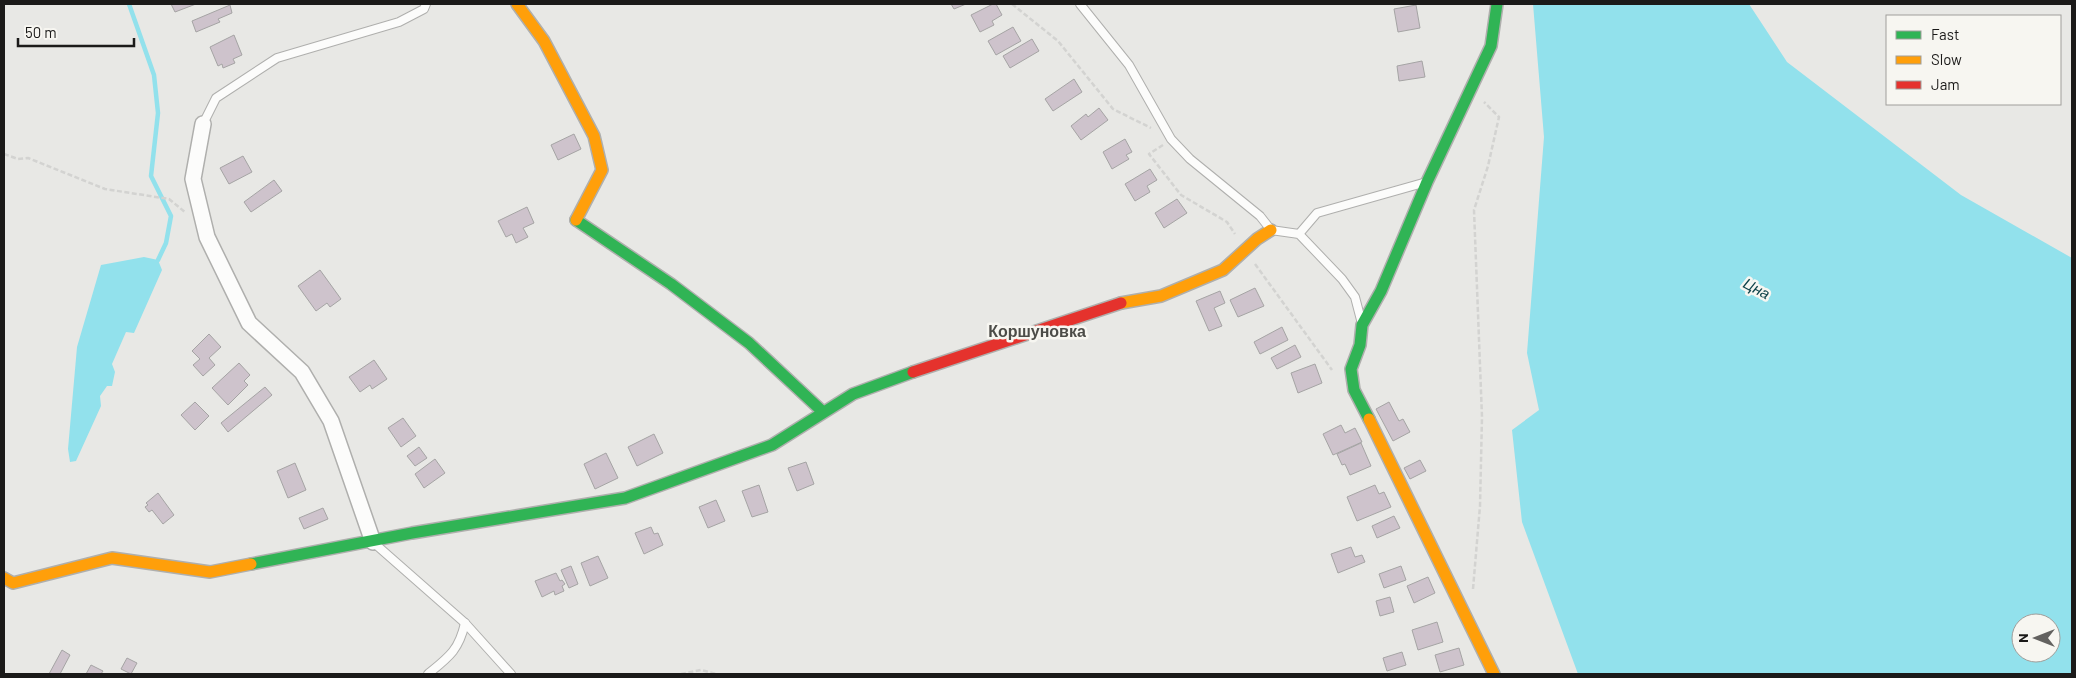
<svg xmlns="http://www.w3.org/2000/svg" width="2076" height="678" viewBox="0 0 2076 678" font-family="Barlow,sans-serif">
<rect width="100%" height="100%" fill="#e8e8e5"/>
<g fill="#92e1ec" fill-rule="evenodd">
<path d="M 1533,4 L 1749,4 L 1787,62 L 1961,195 L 2072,258 L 2072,674 L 1578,674 L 1522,522 L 1512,430 L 1539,410 L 1527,353 L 1544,137 ZM 2021,623 L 2051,623 L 2051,653 L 2021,653 Z"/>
<polygon points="144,257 158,260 162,270 134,333 126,332 112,364 115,372 112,386 107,386 100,396 101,406 76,461 70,462 68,449 77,347 101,265"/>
</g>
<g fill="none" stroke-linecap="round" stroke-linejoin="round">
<polyline stroke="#92e1ec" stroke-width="4.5" points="129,4 154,75 158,113 151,176 171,216 166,243 158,260"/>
</g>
<g fill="#cec3cc" stroke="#a5a4a4">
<polygon points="171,4 196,4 175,12"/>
<polygon points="951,4 966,4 954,9"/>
<polygon points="993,4 996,4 1002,15 992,21 994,25 980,32 971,15"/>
<polygon points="230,5 232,13 218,19 220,22 196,32 192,21"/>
<polygon points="1416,5 1420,28 1398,32 1394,9"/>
<polygon points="1013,27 1021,41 996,55 988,41"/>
<polygon points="234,35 242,55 233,59 235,63 223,68 222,64 218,66 210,47"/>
<polygon points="1032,39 1039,51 1010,68 1003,56"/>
<polygon points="1422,61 1425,77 1399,81 1397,66"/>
<polygon points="1074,79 1082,92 1053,111 1045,99"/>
<polygon points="1099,108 1108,120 1081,140 1071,126 1086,114 1088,117"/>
<polygon points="574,134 581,149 558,160 551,145"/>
<polygon points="1125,139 1132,152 1126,155 1129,159 1112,169 1103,152"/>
<polygon points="243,156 252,172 229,184 220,168"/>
<polygon points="1150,169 1157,180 1147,186 1150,192 1135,201 1125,184"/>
<polygon points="274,180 282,191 251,212 244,202"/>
<polygon points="1177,199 1187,213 1164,228 1155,213"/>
<polygon points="527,207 534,223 523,228 528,237 516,243 512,234 506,237 498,221"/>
<polygon points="320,270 341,299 330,307 327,303 316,311 298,286"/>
<polygon points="1255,288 1264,306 1238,317 1230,300"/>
<polygon points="1220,291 1225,303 1214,308 1222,326 1209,331 1196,301"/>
<polygon points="1282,327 1288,340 1260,354 1254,342"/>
<polygon points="209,334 221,347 209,358 215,365 203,376 193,365 200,359 192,351"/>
<polygon points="1295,345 1301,357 1277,369 1271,358"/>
<polygon points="374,360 387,379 372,389 370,385 360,392 349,377"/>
<polygon points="239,363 250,375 244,381 248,385 228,405 212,388"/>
<polygon points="1315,364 1322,383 1298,393 1291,373"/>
<polygon points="265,387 272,395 228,432 221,423"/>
<polygon points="195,402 209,416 195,430 181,415"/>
<polygon points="1389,402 1399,421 1403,419 1410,432 1393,441 1376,409"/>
<polygon points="403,418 416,436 401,447 388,428"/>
<polygon points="1341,425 1345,433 1355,428 1362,442 1333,455 1323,434"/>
<polygon points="654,434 663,453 637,466 628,447"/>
<polygon points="1361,443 1371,466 1350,475 1345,464 1342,465 1337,454"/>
<polygon points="419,447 427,458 415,466 407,456"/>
<polygon points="606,453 618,478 595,489 584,464"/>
<polygon points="435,459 445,473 424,488 415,474"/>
<polygon points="1420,460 1426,471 1410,479 1404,468"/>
<polygon points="806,462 814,484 797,491 788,468"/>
<polygon points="295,463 306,490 288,498 277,471"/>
<polygon points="759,485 768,512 752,517 742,491"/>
<polygon points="1375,485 1379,494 1384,492 1391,507 1357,521 1347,497"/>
<polygon points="158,493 174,515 163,524 152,510 149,512 145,507 148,505 146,503"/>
<polygon points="716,500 725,521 708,528 699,507"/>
<polygon points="323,508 328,519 304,529 299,518"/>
<polygon points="1394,516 1400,528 1377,538 1372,526"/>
<polygon points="651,527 654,534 658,533 663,545 644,554 635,533"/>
<polygon points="1351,547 1355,557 1362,555 1365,562 1338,573 1331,554"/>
<polygon points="598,556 608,578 590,586 581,563"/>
<polygon points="571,566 578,584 569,588 561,570"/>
<polygon points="1401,566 1406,580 1384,588 1379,574"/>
<polygon points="556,573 560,581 562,580 565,584 562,586 564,591 555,595 554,591 542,597 535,581"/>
<polygon points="1428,577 1435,593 1414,603 1407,586"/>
<polygon points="1390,597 1394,612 1380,616 1376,601"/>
<polygon points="1437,622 1443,642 1418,650 1412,630"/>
<polygon points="1459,648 1464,665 1440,672 1435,655"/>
<polygon points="62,650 70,655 60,674 49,674"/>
<polygon points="1402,652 1406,665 1387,671 1383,658"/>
<polygon points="127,658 137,663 131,674 121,669"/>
<polygon points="91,665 103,671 101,674 86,674"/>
</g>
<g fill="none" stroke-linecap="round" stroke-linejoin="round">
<defs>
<g id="lane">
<polyline points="1080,4 1129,65 1171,139 1190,159 1260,216 1271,230 1299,234 1342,279 1355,297 1361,320"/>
<polyline points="203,124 216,98 277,58 399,22 424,9 426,4"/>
<polyline points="1299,234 1317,213 1423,183"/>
<polyline points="374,543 465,623 511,674"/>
<path d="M 428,674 C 449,657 459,650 465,623"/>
</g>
<polyline id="street" points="203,124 193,179 207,237 249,323 302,372 331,421 373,542"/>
<g id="fast">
<polyline points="576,220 671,284 749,343 823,412"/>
<polyline points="1369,419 1354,390 1351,369 1360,345 1362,325 1381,291 1427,182 1491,46 1497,4"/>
<polyline points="251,564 412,533 625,498 772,445 853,394 913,372"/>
</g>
<g id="slow">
<polyline points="517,4 544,41 594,136 602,170 576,220"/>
<polyline points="1121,303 1161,296 1223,270 1257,239 1271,230"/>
<polyline points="1369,419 1494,674"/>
<polyline points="4,578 13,583 112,558 210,572 251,564"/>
</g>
<polyline id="jam" points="913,372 1121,303"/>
</defs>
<use href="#lane" stroke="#afafad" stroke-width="10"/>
<use href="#street" stroke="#afafad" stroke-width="18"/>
<use href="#fast" stroke="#afafad" stroke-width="14"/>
<use href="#slow" stroke="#afafad" stroke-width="14"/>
<use href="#jam" stroke="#afafad" stroke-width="14"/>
<g stroke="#d3d3d1" stroke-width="2.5" stroke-dasharray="5 2.5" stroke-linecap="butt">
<polyline points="1012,4 1058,41 1113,109 1151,128"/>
<polyline points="1163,145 1149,154 1181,195 1227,222 1235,234"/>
<polyline points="4,154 18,159 28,158 105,189 169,199 186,213"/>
<polyline points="1255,264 1332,370"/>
<polyline points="1473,589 1480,506 1482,417 1474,210 1488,166 1499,117 1484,102"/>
<polyline points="681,674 701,670 716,674"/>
</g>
<use href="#lane" stroke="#fcfcfb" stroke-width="8"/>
<use href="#street" stroke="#fcfcfb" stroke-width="15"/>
<use href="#fast" stroke="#30b455" stroke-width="11"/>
<use href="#slow" stroke="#ff9f0a" stroke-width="11"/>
<use href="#jam" stroke="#e5322d" stroke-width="11"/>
</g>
<g text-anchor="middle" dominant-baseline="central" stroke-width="5" stroke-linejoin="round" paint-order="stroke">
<g font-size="15" font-style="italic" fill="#10444b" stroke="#f7f6f1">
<text transform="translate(1757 288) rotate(28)">Цна</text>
</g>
<g font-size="16" font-weight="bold" fill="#4c4c48" stroke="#f7f6f1">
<text x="1037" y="330">Коршуновка</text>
</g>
</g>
<rect width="2076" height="678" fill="none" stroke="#1b1a19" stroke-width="10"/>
<rect x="1886" y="15" width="175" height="90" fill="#f7f6f1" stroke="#9f9e9b"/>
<rect x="1896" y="31" width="25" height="8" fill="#30b455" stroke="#9f9e9b"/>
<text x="1931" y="40" font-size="15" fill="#1b1a19">Fast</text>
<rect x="1896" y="56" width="25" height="8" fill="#ff9f0a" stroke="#9f9e9b"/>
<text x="1931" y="65" font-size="15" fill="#1b1a19">Slow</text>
<rect x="1896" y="81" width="25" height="8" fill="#e5322d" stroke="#9f9e9b"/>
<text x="1931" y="90" font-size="15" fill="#1b1a19">Jam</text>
<g transform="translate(2036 638) rotate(270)"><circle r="24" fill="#f7f6f1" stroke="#9f9e9b"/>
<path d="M0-4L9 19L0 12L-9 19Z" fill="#636260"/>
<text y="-8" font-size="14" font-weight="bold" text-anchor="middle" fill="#1b1a19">N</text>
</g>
<path d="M18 38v8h116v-8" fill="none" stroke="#1b1a19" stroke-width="2.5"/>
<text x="25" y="38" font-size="15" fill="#1b1a19" stroke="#f7f6f1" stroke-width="4" paint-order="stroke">50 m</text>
</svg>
